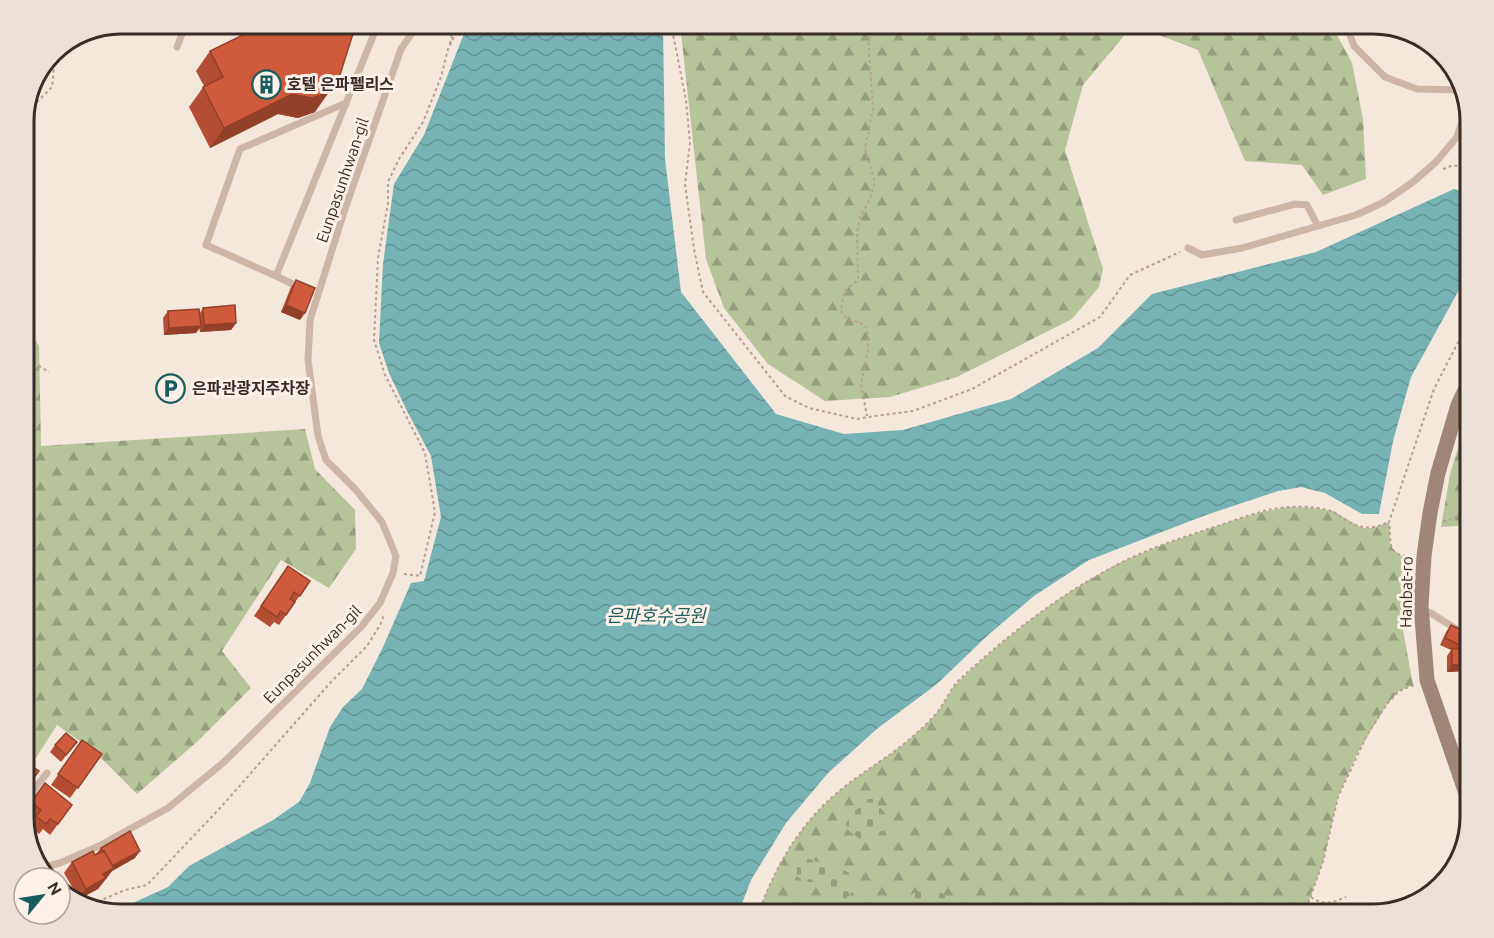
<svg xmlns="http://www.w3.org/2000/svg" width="1494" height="938" viewBox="0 0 1494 938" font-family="Ubuntu,'Noto Sans KR',sans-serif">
<defs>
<pattern id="forest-firs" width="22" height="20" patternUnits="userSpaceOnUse" patternTransform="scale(1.5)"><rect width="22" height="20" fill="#b7c499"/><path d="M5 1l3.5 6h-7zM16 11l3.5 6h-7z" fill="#969f7d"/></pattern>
<pattern id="cemetery-stones" width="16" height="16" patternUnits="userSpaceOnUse" patternTransform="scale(1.5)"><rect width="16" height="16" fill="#b7c499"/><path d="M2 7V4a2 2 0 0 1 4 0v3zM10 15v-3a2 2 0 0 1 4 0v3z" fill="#969f7d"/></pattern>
<pattern id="water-waves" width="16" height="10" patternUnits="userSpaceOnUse" patternTransform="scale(1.5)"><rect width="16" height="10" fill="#77b3b4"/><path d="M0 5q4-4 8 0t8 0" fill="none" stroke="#639292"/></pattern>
</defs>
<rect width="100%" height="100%" fill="#f4e7db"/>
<g fill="url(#forest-firs)">
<polygon points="680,24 1331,24 1352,63 1363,119 1366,179 1323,195 1302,165 1245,161 1198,50 1133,25 1083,85 1065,150 1103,269 1099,287 1072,319 957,377 890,397 825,401 768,364 724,308 706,259"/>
<polygon points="84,39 80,45 43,73 53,52"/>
<polygon points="24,322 39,346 41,446 305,429 315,469 355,510 356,549 329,588 281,560 222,651 251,688 198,741 137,794 95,752 57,725 36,758 24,750"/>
<polygon points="1470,408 1470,525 1441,527 1450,474"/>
<path d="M 1290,507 L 1313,508 L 1333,511 L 1362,528 L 1373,528 L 1389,522 C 1392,540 1384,545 1402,556 L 1401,619 L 1413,685 L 1399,691 L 1387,704 L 1357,754 L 1338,797 L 1323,862 L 1304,914 L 758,914 C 776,865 801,821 843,788 C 865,770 891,756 912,737 C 920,730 928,723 935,715 C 944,705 949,691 958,682 C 1004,638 1055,598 1110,568 C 1140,552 1172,541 1203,531 C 1232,521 1260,511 1290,507 Z"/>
</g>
<g fill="url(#cemetery-stones)">
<path d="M 868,799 L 873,799 L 891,820 C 886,833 874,838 861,840 L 848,830 L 846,824 L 850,816 Z"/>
<path d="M 809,859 L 848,872 C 859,879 856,890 847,897 L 849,910 L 845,914 L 811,914 C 823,905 837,902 829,884 L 823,882 L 804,882 L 797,876 L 797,866 L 801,861 Z"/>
<path d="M 918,891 L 932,895 L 942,893 C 949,899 953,905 950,914 L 894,914 L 897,902 Z"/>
</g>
<polygon fill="url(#water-waves)" points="512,24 663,24 665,159 681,292 776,414 844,434 903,430 1011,399 1098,348 1152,294 1316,252 1454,189 1470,195 1470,270 1411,377 1393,441 1379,514 1362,514 1325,493 1301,487 1278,491 1206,515 1089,560 1034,596 987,636 937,684 878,728 828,773 786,823 751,880 738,914 121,914 113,912 168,887 189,866 273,820 299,802 310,783 330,727 343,707 362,689 383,647 411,583 424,581 441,517 431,456 407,411 389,373 379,343 383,264 394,184 424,135 467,26"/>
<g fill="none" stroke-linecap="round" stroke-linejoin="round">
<g stroke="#b9a08f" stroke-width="2" stroke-dasharray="3 3" stroke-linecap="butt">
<polyline points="671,24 686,100 690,143 685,184 694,249 703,292 785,396 809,408 857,419 868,417 913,411 972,389 1100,317 1130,275 1180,252"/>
<polyline points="867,24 873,108 865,149 875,182 870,199 860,217 857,232 858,280 844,291 841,311 848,320 859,322 867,328 868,350 861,385 867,416"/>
<polyline points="869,39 886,24"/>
<polyline points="450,44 454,24"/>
<polyline points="27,109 34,105 52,87 56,51"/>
<polyline points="1443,169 1451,166 1470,165"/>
<path d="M 24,353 L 33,358 L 30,359 C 31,361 47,371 49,372"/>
<path d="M 1443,521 C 1458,520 1460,511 1470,503"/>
<path d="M 1412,556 C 1385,557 1392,541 1389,522 L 1434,389 L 1470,319"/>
<polyline points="404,574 420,576 435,512 425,453 385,375 374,340 378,258 388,203 388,182 399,159 423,122 441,77 448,49 460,24"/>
<path d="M 1311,897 C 1323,906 1333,903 1346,897"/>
<polyline points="93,905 106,898 125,890 147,885 221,807 331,682 367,646 380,625 384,615"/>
<path d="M 758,914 C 776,865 801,821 843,788 C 865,770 891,756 912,737 C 920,730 928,723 935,715 C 944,705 949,691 958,681 C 1004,638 1055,598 1111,568 C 1141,551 1175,540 1208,529 C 1227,523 1248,515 1268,510 C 1287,506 1312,505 1331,511 C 1337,513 1342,518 1347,521 C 1363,530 1372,529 1389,522"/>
<polyline points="1304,914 1323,862 1338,797 1367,735 1387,704 1399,691 1414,685"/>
<polyline points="1319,914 1325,903"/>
</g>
<g stroke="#cdb6a5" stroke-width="7">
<polyline points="1346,24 1354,46 1385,77 1417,89 1462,90"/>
<polyline points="177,47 186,24"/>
<polyline points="1236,220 1295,204 1307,205 1318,226"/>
<polyline points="1188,248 1202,255 1242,248 1356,215 1384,202 1413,182 1436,162 1457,137 1467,106"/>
<polyline points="276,276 206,245 240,149 346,103"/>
<polyline points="301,288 276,276 378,24"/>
<polyline points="1422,613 1429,612 1458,630"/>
<polyline points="24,802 47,773"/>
<polyline points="40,868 60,863 99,846 168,808 224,762 361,627 380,603 393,573 396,556 382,522 356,490 326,460 318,436 308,360 310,320 345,209 401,49 418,24"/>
</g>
<polyline stroke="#a18576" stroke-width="15" points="1470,380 1458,405 1438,473 1430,513 1424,556 1421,606 1427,680 1470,805"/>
</g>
<g fill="#b34e34">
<polygon points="253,24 356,24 315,112 298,118 278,114 210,148 189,107 204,86 196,71 210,51 251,31"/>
<polygon points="1419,38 1426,40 1432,46"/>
<polygon points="296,280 300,320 281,312 291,287"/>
<polygon points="203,308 236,323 231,330 200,332 199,328 196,333 164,335 163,318 168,311 200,313"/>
<polygon points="288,566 310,581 279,625 274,622 270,627 254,616"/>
<polygon points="1451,625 1470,634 1470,666 1466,671 1447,672 1447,656 1451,650 1440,645 1446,632"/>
<polygon points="82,740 102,754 70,798 51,785"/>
<polygon points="77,742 61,762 50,752 55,745"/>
<polygon points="24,761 39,771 24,791"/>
<polygon points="45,783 72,805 50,835 43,829 39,834 29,826 33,820 27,816 32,820 26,829 24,823 24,812"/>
<polygon points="101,848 135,858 112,871 98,889 79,899 64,873 72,862 95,855"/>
</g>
<g fill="#92402a">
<polygon points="339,78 315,112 298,118 278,114 210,148 224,128 292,94"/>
<polygon points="286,305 305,313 300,320 281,312"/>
<polygon points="236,323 231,330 200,332 204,325"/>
<polygon points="201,326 196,333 164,335 169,328"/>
<polygon points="1470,664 1470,666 1466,671 1447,672 1452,665"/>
<polygon points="140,851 135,858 112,871 98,889 79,899 86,889 111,867"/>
</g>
<g fill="#d05b3c" stroke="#92402a" stroke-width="1.5">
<polygon points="260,24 356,24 339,78 329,92 312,98 292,94 224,128 203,87 223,77 210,51 259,27"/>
<polygon points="296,280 315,288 305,313 286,305"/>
<polygon points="235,305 236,323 204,325 203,308"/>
<polygon points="199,309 201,326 169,328 168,311"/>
<polygon points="288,566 310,581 300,596 294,592 290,599 295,602 286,615 281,611 277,617 261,606"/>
<polygon points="1451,625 1470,634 1470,650 1445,638"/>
<polygon points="1464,648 1470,651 1470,664 1452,665 1452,649"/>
<polygon points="66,733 77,742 66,755 55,745"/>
<polygon points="82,740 102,754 78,788 58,774"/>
<polygon points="24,761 39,771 28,785 24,782"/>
<polygon points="45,783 72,805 58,824 50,819 46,824 36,816 41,810 31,802"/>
<polygon points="25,814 32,820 26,828 24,823"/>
<polygon points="130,831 140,851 112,866 104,851 103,852 101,848"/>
<polygon points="93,851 95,855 104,851 114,868 103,874 106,878 86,889 72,862"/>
</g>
<defs>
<symbol id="building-ring" viewBox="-11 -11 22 22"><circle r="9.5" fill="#fbf1e8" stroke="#195c5e" stroke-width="1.5"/><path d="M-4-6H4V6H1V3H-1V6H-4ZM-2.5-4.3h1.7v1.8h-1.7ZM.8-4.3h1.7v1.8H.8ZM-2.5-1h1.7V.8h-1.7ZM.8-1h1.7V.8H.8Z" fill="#195c5e"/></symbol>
<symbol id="parking-ring" viewBox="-11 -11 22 22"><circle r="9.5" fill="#fbf1e8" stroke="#195c5e" stroke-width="1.5"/><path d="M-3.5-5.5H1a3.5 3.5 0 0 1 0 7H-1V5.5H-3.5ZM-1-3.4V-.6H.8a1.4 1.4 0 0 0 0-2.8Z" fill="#195c5e"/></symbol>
</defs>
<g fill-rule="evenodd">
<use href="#building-ring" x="250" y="68" width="33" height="33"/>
<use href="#parking-ring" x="154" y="372" width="33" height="33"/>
</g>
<g text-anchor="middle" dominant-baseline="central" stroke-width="6" stroke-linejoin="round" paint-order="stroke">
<g font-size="16" font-weight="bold" fill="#382c27" stroke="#fbf1e8" text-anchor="start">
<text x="287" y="84">호텔 은파펠리스</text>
<text x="192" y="388">은파관광지주차장</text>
</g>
<g font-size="16" fill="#382c27" stroke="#fbf1e8">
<text transform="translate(342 180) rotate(-71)">Eunpasunhwan-gil</text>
<text transform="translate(1406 592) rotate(-89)">Hanbat-ro</text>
<text transform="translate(312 654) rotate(-45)">Eunpasunhwan-gil</text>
</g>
<g font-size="18" font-style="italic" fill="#195c5e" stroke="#fbf1e8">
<text x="656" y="615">은파호수공원</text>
</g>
</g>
<path d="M0 0H1494V938H0ZM121 34H1373A87 87 0 0 1 1460 121V817A87 87 0 0 1 1373 904H121A87 87 0 0 1 34 817V121A87 87 0 0 1 121 34Z" fill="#ebe1d9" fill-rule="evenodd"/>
<path fill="none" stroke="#382c27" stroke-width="3" d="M121 34H1373A87 87 0 0 1 1460 121V817A87 87 0 0 1 1373 904H121A87 87 0 0 1 34 817V121A87 87 0 0 1 121 34Z"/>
<g transform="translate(42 896) rotate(60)"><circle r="28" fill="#fbf1e8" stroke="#ada29b" stroke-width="1.5"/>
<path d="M0-4.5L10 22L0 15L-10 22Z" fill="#195c5e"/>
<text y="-9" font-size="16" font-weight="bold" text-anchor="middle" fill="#382c27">N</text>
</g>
</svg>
